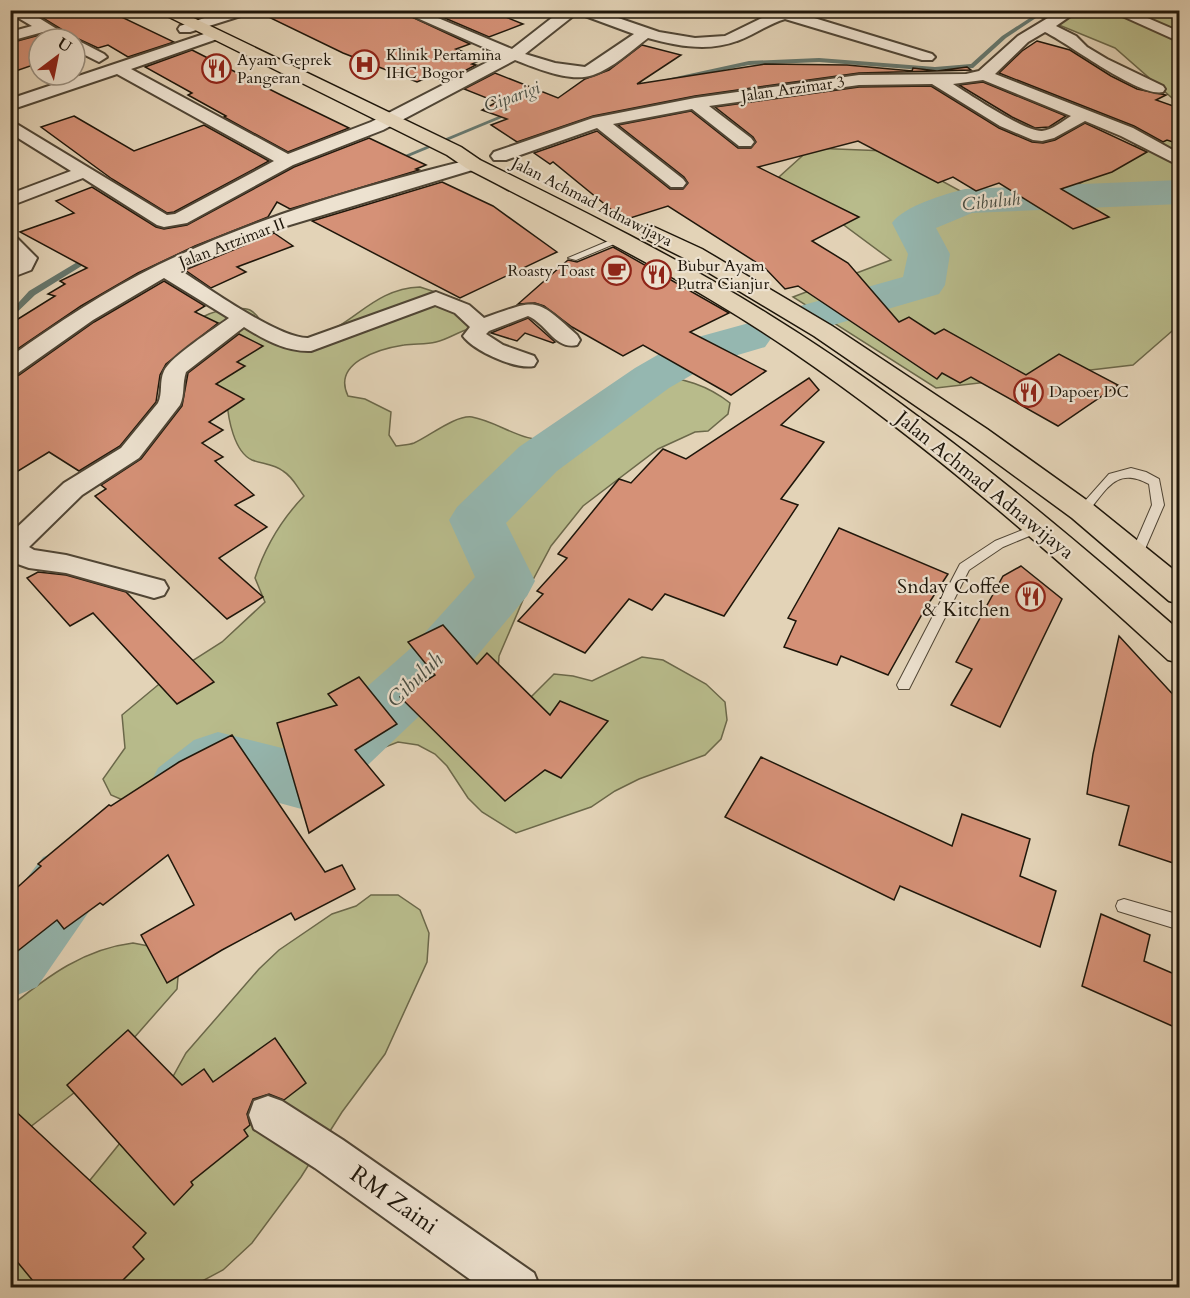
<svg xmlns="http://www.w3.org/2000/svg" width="1190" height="1298" viewBox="0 0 1190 1298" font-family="Cardo,serif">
<rect width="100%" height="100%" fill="#e3d3b7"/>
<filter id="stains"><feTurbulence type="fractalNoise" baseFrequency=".00333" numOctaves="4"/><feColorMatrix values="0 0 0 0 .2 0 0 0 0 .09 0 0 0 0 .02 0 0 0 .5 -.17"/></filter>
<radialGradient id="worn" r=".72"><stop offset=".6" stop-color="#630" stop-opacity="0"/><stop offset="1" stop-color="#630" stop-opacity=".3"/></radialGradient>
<g fill="#b8bb8b" stroke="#6b684a" stroke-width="1.5">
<polygon points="1035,11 1179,11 1179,104 1115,48 1037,16"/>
<polygon points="1179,116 1179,325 1133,365 936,388 793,297 891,260 779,177 811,148 887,151 962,192 1072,189"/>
<path d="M 420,287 L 459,300 L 470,308 L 472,328 C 459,331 449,339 436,342 C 425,345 415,343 404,345 C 378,349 332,363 348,396 L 365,399 L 391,412 L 389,435 L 396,446 C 402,445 409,445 414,443 C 430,436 455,415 472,417 C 500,422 524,445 555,439 C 572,436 575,419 585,408 C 623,366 687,369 730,403 L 728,414 L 708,431 L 695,432 L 658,449 L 583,506 L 551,546 L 526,593 L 499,656 L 498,673 L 528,700 L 554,674 L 573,676 L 592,681 L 642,657 L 663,660 L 706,684 L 725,702 L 727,720 L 721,739 L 705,755 L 639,779 L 615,791 L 591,807 L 516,833 L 482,812 L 468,798 L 447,766 L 435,754 L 418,745 L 398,742 L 375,751 L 361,748 L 294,758 L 269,765 L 248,775 L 132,804 L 111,795 L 103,779 L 125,748 L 122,715 L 170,675 L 222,642 L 265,602 L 255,578 C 265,547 281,520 304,496 C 297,487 293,477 283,471 C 274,464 262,464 252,460 C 234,452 228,418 227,401 C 203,389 179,381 173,352 C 191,326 194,315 227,309 C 235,308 243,307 250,310 C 257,313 260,322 266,326 C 279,336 297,341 313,337 C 354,327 371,289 420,287 Z"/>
<polygon points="371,895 398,895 420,910 429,933 427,962 385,1054 342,1112 301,1177 252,1243 223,1270 191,1287 11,1287 10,1214 82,1190 171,1080 186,1053 259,969 279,950 332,914 356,906"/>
<path d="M 133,943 L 159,948 L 179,965 L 177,989 L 111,1064 L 29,1128 L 11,1149 L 11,1006 C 48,976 84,949 133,943 Z"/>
</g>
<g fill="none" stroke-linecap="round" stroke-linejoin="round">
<g fill="#65776e" fill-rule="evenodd">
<polygon points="1042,10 1048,10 1006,38 973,68 935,71 819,62 749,65 665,82 662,80 749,61 819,58 935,67 971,64 1002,36"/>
<polygon points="511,111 516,112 396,162 391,161"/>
<polygon points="232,201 237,202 200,216 195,215"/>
<polygon points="89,255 96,257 35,295 10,319 10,312 29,291"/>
</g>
<g fill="#95b7b0" fill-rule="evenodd">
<path d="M 1180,180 L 1180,204 L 972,213 L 936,228 L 950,254 L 945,285 L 939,294 L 816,330 L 800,326 L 793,316 L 800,306 L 903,277 L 908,254 L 892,223 C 904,206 945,194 965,189 Z"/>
<polygon points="749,323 765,327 772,337 765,347 714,362 669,388 557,471 506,523 535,581 527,596 455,682 329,802 305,810 229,789 206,808 182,817 158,808 148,788 158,768 194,740 218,732 294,751 411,648 475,577 449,520 457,507 519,447 635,368 680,342"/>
<polygon points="69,848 95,857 105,880 95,903 37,987 10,998 10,900 43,857"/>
</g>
</g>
<g fill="#d59177" stroke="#1e160a" stroke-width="1.5">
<polygon points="37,10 107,10 174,42 128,57 108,45 98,48 74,37 33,12"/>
<polygon points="254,10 397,10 470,44 456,49 483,59 472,64 476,65 445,81 431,76 417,82 343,53"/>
<polygon points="426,10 488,10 523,24 489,37"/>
<polygon points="43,34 51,39 39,39 39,63 10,73 10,43"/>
<polygon points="1037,41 1070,50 1111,76 1137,89 1166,95 1156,100 1179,108 1179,144 1167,140 1163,142 1134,126 999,73 1022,51"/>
<polygon points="642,45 681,55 637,84 765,64 847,65 912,71 913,68 937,71 967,67 971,70 859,73 695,96 593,116 517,142 491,125 507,119 482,110 497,102 464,89 495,73 558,98 585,79 609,70"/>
<polygon points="192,50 281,95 349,128 288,152 224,117 226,116 188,95 192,93 145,67"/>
<polygon points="983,82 1066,116 1049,127 1035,128 1012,117 959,85"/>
<polygon points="931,86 999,128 1032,142 1043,143 1055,140 1085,123 1147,152 1112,172 1061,189 1109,217 1073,229 999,183 976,191 953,177 938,183 858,141 758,167 859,217 812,241 848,263 899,322 909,317 935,334 944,329 1026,375 1059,354 1118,385 1058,426 971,377 960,383 942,373 937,379 798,286 785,289 765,268 668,206 624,220 553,162 550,164 534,153 597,131 670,189 683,189 688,183 684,177 618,125 691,111 738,148 751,148 756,142 753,137 715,107 859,87"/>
<polygon points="74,116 134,151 204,125 269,161 174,212 167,213 112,179 41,127"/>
<polygon points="369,138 426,165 416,169 419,170 290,209 277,202 268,217 195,246 138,273 81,306 10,354 10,324 55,296 48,294 65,284 60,281 87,268 20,232 74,213 56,201 92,187 156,227 164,229 187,225 294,167"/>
<polygon points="442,182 493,206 557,252 460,298 312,221"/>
<polygon points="274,233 293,246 237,267 246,272 211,288 185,270"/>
<polygon points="613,247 729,313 690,332 766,371 731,395 643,345 623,356 572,327 544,306 535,303 518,304 568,260 577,262"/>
<polygon points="164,281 205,306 195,312 218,323 166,364 160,375 156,402 120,446 79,471 49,452 10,476 10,377 19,375 94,322"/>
<polygon points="528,318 555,342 553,343 525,333 517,341 491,333"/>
<polygon points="239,334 263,346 237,362 245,366 216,384 244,399 209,422 223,430 202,443 223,457 215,461 254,495 235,505 267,527 219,558 263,597 227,619 95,496 106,489 101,485 141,459 182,406 188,373"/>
<polygon points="809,378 819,390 781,425 824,442 781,499 798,505 724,616 665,594 652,610 629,599 585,653 518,621 543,594 537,591 567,558 558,554 619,479 631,483 663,449 686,459"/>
<polygon points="839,528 948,574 925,609 888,675 841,656 837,665 784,647 796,621 788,618"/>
<polygon points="1021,566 1062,599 1000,727 951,705 972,669 956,662 1003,576"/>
<polygon points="38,572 66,575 126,592 214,682 177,704 93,613 70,626 27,578"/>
<polygon points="443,625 477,664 487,653 550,715 560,701 608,721 561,778 545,770 505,801 400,697 435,675 408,642"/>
<polygon points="1119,636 1179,701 1179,865 1119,845 1129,806 1087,794 1093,754"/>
<polygon points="359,677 397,724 355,750 384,785 309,833 277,723 337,705 328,694"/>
<polygon points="232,735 325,872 342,865 355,889 295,920 291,913 222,950 167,983 141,935 194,905 168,855 103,905 100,903 64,929 57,920 10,957 10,894 41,866 38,864 109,805 111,806 179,762"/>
<polygon points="761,757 952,846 962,814 1030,839 1020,876 1056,891 1040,947 900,886 894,900 725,817"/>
<polygon points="1101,914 1150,935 1144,961 1179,976 1179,1029 1082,986"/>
<polygon points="128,1030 182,1085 204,1069 213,1082 275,1038 306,1083 284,1100 269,1094 253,1099 247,1114 250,1125 244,1130 248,1136 191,1182 193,1185 174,1205 67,1085"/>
<polygon points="10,1106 146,1233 133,1247 144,1259 116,1287 38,1287 10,1253"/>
</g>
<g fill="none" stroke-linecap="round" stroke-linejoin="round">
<defs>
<g id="service">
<polygon points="618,237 626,239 576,260 568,258"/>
<path d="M 1131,468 L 1146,472 L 1159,479 L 1164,505 L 1142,556 L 1136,560 L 1130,556 L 1152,505 L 1149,484 C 1115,466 1107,490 1086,514 L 1078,514 L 1076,511 L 1109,474 Z"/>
<polygon points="1040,523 1044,524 1046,527 1044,530 1003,547 969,570 909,689 899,689 897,685 960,564 995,541"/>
<polygon points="1124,899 1180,915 1180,930 1118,911 1116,906 1118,901"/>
</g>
<g id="minor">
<polygon points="10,10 26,10 73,39 55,39 43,32 10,41 10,32 32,26 10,13"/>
<polygon points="229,10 252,10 250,13 190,32 180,32 178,29 180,26"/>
<path d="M 399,10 L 419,10 L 512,49 L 562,10 L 595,10 L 659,32 L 695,38 L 725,36 L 766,16 L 788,10 L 932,54 L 935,57 L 932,60 L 922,60 L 785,19 C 768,24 754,35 737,41 C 708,52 677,46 648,38 C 631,51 613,68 593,75 C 570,83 536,68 515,60 L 383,130 L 293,165 L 187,223 L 164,227 L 157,225 L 83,178 L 10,206 L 10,194 L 71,171 L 10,133 L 10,120 L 167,215 L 175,214 L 274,161 L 117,74 L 10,110 L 10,99 L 210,32 L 220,32 L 222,35 L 220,38 L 131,69 L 288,154 L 371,122 L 501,55 ZM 577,13 L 634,34 L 585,67 L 555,63 L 525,54 Z"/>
<path d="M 1061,10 L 1079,10 L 1056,26 L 1076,36 L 1087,47 L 1107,59 L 1163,86 L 1165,89 L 1163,92 C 1140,98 1068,43 1045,32 L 1028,42 L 995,74 L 1133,128 L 1180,154 L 1180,166 L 1121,136 L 1085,121 L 1054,138 L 1042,141 L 1033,140 L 1000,126 L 932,84 L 859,85 L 709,106 L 751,138 L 754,142 L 751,146 L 739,146 L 692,109 L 613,124 L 683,179 L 686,183 L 683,187 L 671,187 L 597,128 L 506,160 L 494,160 L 491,156 L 494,152 L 593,118 L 695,98 L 859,75 L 966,74 L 979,71 L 1018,36 ZM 983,80 L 1071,116 C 1063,121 1052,130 1042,131 C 1025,132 969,94 953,84 Z"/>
<polygon points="1109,10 1129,10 1180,32 1180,42"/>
<polygon points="75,39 104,54 107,57 99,62 75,50"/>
<path d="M 473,159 L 479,160 L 482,164 L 479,168 L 283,227 L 180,270 C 207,287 279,339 308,338 L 436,292 L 469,305 L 484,318 C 538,299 534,296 577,335 L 580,340 L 577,345 C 555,350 547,324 528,316 L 489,331 L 486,334 L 503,345 L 534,356 L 537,361 L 534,366 C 516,370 474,351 463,336 L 470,327 L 455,313 L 435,305 L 311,351 C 286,352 265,340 244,327 L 186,372 C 182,384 185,394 180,405 L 139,458 L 82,495 L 29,547 L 34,550 L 66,555 L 164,581 L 168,588 L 164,595 L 154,598 L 66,573 L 29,568 L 12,562 L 10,534 L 64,483 L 121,448 L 158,403 C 163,393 159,382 164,371 C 170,357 214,329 229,318 L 164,278 L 93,320 L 18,373 L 10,375 L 10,357 C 57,323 106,291 158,265 C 257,217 366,185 473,159 Z"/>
<polygon points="10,236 17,238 37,258 31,270 10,278 10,265 17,259 10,253"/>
<polygon points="268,1096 282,1101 343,1140 534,1273 540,1288 482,1288 315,1168 254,1129 249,1115 254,1101"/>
</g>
<g id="primary">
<path d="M 155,10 L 177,10 L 461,147 L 480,160 C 577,208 675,256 768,314 C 915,405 1049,517 1180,631 L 1180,663 L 1168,660 C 1048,550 925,442 790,350 C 687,280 576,225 466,168 L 447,155 Z"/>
<polygon points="652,226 702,249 832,326 987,429 1092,504 1180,575 1180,604 1169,601 1072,518 967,441 814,336 686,259 644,238 641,233 644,228"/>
</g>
</defs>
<use href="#service" stroke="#4f4535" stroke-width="2"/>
<use href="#minor" stroke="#4f4535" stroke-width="4"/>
<use href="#primary" stroke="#1e160a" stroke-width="3"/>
<use href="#service" fill="#ede2d0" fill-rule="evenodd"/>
<use href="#minor" fill="#ede2d0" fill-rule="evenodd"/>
<use href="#primary" fill="#e3d3b7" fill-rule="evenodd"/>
</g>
<defs>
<symbol id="hospital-ring" viewBox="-11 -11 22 22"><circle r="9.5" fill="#ede2d0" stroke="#8f2418" stroke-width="1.5"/><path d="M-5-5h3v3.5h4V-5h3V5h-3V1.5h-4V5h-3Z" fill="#8f2418"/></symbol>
<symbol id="restaurant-ring" viewBox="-11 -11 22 22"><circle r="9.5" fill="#ede2d0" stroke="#8f2418" stroke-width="1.5"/><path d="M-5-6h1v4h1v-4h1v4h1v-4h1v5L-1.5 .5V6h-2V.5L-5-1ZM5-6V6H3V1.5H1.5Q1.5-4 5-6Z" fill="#8f2418"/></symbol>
<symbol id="cafe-ring" viewBox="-11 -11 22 22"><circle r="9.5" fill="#ede2d0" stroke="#8f2418" stroke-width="1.5"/><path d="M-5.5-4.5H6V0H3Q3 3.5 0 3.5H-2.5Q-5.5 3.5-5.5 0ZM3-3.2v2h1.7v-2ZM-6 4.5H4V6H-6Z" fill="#8f2418"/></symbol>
</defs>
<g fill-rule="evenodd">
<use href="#hospital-ring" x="348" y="48" width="33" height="33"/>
<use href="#restaurant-ring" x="200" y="52" width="33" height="33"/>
<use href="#cafe-ring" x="600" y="254" width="33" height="33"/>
<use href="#restaurant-ring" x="640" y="258" width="33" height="33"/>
<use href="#restaurant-ring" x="1012" y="376" width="33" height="33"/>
<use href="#restaurant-ring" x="1014" y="580" width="33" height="33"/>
</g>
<g text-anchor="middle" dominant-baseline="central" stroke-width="4.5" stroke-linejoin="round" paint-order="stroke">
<g font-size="16" fill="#1e160a" stroke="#ede2d0" text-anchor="start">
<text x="386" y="55">Klinik Pertamina<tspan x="386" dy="18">IHC Bogor</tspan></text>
<text x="237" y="60">Ayam Geprek<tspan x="237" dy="18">Pangeran</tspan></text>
<text x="677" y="266">Bubur Ayam<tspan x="677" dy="18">Putra Cianjur</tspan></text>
<text x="595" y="271" text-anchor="end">Roasty Toast</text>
<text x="1049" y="392">Dapoer DC</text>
</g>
<g font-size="16" fill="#1e160a" stroke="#ede2d0">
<text transform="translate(793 89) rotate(-8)">Jalan Arzimar 3</text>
<text transform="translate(592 202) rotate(27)">Jalan Achmad Adnawijaya</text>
<text transform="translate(232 243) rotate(-21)">Jalan Artzimar II</text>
</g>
<g font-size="18" font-style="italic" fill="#484e44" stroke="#ede2d0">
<text transform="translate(512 97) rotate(-20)">Ciparigi</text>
<text transform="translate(991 202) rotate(-6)">Cibuluh</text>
</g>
<g font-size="20" fill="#1e160a" stroke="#ede2d0">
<text transform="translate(985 485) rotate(39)">Jalan Achmad Adnawijaya</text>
</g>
<g font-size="20" fill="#1e160a" stroke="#ede2d0" text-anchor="end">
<text x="1010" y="586">Snday Coffee<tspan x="1010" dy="23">&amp; Kitchen</tspan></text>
</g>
<g font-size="21" font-style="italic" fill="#484e44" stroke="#ede2d0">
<text transform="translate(415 680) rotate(-44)">Cibuluh</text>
</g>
<g font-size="24" fill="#1e160a" stroke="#ede2d0">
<text transform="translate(394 1200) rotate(35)">RM Zaini</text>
</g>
</g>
<rect width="1190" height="1298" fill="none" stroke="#e3d3b7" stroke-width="36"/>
<rect x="12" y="12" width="1166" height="1274" fill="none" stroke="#1e160a" stroke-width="3"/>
<rect x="18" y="18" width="1154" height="1262" fill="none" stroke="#1e160a" stroke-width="1.5"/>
<g transform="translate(57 57) rotate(32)"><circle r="28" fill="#ede2d0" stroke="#9a9081" stroke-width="1.5"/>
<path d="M0-4.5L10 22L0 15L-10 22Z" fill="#8f2418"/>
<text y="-9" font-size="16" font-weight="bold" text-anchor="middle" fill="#1e160a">U</text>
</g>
<rect width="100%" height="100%" filter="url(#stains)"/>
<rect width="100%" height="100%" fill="url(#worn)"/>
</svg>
